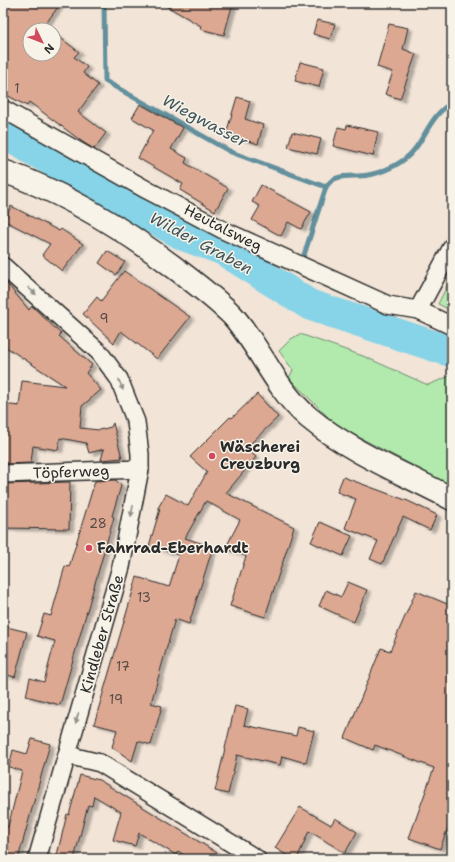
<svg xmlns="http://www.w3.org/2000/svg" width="455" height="862" viewBox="0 0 455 862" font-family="'Shantell Sans',sans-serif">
<defs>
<filter id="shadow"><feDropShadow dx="4.5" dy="2.5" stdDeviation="1" flood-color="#0004"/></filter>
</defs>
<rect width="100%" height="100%" fill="#f2e4d7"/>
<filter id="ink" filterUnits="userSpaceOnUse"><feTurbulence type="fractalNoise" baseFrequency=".025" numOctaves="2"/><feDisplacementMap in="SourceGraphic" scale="8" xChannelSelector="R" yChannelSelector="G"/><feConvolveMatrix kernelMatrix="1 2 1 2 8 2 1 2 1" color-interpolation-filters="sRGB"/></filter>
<g filter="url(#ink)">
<g fill="#b2eaad" stroke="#6e8a6c">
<polygon points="452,276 452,311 438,304"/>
<polygon points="300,334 363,356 428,385 452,375 452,486 353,434 331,420 289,378 293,370 279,351 291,339"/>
</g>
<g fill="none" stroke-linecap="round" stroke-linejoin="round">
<g stroke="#62909c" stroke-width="5">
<polyline points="104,3 105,81 231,152 326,187 304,255"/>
<path d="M 326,187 C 335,172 352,178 368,175 C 377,174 394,167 402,161 C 424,147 428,115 452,103"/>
</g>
<polyline stroke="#87d3e7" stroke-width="31" points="3,133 185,236 223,250 310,305 452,352"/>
</g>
<g fill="#dda892" stroke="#2b2b2b" filter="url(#shadow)">
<polygon points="8,3 61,3 44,26 50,30 30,30 30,54 54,54 54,33 79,52 74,57 87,67 83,73 98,85 78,112 106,133 94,149 84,143 29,102 27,106 3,93 3,10"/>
<polygon points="161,3 233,3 224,35 200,29 201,26"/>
<polygon points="317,20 335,24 330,39 313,34"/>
<polygon points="389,24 408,28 403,49 416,54 400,99 385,94 393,72 377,67"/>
<polygon points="300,62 324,68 319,87 295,81"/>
<polygon points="237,97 250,101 245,119 263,125 258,144 226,134"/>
<polygon points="140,104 183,128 171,149 187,158 185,163 228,188 215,211 180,190 183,184 138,158 153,130 132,118"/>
<polygon points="347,125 378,132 373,156 333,146 338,127 346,129"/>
<polygon points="292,132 321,139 317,154 288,147"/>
<polygon points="261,185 311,212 301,229 288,222 281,236 252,220 260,206 252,202"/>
<polygon points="11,206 59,231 61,229 83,244 62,271 42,255 50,244 5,221"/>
<polygon points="107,251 125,262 116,275 99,263"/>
<polygon points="124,271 190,317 157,359 121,331 114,343 83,314 97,297 101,301"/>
<polygon points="3,279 29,310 32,306 61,334 59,336 92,365 86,373 101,390 82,406 80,428 99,430 111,427 113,423 122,458 101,460 104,449 89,453 86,443 60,438 58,450 33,446 31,463 3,464 3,404 19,406 22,381 65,386 3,345"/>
<polygon points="257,394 278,417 246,448 256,457 226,493 294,527 265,617 230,606 246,556 225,549 240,520 206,501 185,538 213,547 189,624 175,619 151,703 162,706 151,745 138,741 132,761 112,747 117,730 94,724 137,577 169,587 179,555 149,546 160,509 158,508 166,494 188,506 207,472 190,457 230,417 232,418"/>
<polygon points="343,477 408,501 437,515 430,530 403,517 382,564 370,559 378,541 345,528 356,499 337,492"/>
<polygon points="116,480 121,486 112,516 114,517 60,705 26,696 30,678 44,682 55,641 37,636 44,614 51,616 65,566 69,567 95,481"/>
<polygon points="70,482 69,529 3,528 3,484"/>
<polygon points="320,522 352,536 343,556 311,542"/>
<polygon points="348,582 367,590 354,622 319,606 326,590 341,597"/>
<polygon points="416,591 452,606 452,816 440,849 409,838 434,768 375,745 373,750 345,738 381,648 390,651"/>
<polygon points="3,626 27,632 15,677 3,674"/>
<polygon points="235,706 248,709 244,725 296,736 298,727 314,731 306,763 282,756 280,765 237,755 228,794 215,791"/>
<polygon points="32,739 50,744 18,859 3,859 3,826 8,827 22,771 9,767 13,750 27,754"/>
<polygon points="80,775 99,780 227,859 190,859 178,851 176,855 139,833 135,846 113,840 121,812 94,796 92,806 88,805 74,859 56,859 67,814 69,815"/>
<polygon points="300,807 331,825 335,818 357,832 345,853 309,831 297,859 293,859 275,848"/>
</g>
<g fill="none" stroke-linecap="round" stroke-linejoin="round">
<defs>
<g id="street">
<polyline points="3,109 147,190 225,231 388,305 418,310 452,326"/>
<polyline points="3,266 99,352 119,379 136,422 140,454 140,469 121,567 37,859"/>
<polyline points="418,310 452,247"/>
<polyline points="3,474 140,469"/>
<polyline points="67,755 100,763 257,859"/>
</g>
<path id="secondary" d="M 3,171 C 66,193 130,233 183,274 C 200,287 217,300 232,315 C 260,346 275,389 308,417 C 351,453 403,473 452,499"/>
</defs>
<use href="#street" stroke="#2b2b2b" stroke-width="20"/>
<use href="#secondary" stroke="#2b2b2b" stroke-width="25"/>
<use href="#street" stroke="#f7f3e8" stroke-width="17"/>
<use href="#secondary" stroke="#f7f3e8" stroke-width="22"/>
</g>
<defs><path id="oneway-solid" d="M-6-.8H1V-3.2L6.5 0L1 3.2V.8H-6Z"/></defs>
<g fill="#918f8a">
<use href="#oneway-solid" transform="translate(32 291) rotate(42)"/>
<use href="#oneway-solid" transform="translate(121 385) rotate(67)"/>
<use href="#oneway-solid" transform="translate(132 511) rotate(101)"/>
<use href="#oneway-solid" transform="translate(77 718) rotate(106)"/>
</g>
</g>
<g fill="#d1495b" stroke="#f7f3e8" stroke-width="1.5">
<circle cx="212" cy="456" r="4"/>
<circle cx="89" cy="548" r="4"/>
</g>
<g text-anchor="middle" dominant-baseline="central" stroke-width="3" stroke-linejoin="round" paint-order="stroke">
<g font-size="13" fill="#584a45">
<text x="17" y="88">1</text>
<text x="104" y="318">9</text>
<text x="98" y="523">28</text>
<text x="144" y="597">13</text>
<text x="123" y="666">17</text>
<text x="116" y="699">19</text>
</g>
<g font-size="15" fill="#2b2b2b" stroke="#f7f3e8">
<text transform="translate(223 228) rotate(27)">Heutalsweg</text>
<text transform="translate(71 472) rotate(-2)">Töpferweg</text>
<text transform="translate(102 634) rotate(-74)">Kindleber Straße</text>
</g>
<g font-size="15" font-weight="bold" fill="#2b2b2b" stroke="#f7f3e8" text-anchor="start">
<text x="220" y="447">Wäscherei<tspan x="220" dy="17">Creuzburg</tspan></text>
<text x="97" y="548">Fahrrad-Eberhardt</text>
</g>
<g font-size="16" font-style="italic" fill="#42555a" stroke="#f7f3e8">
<text transform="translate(205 121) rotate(28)">Wiegwasser</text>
<text transform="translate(201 243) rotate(28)">Wilder Graben</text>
</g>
</g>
<rect width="455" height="862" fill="none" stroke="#f7f3e8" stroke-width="16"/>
<rect x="8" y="8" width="439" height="846" fill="none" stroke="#2b2b2b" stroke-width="1.5" filter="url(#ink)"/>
<g transform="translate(42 42) rotate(133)"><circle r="19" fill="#f7f3e8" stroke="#a5a39c"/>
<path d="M0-3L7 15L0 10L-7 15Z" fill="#d1495b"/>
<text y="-6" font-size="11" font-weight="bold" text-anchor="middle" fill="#2b2b2b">N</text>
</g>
</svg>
